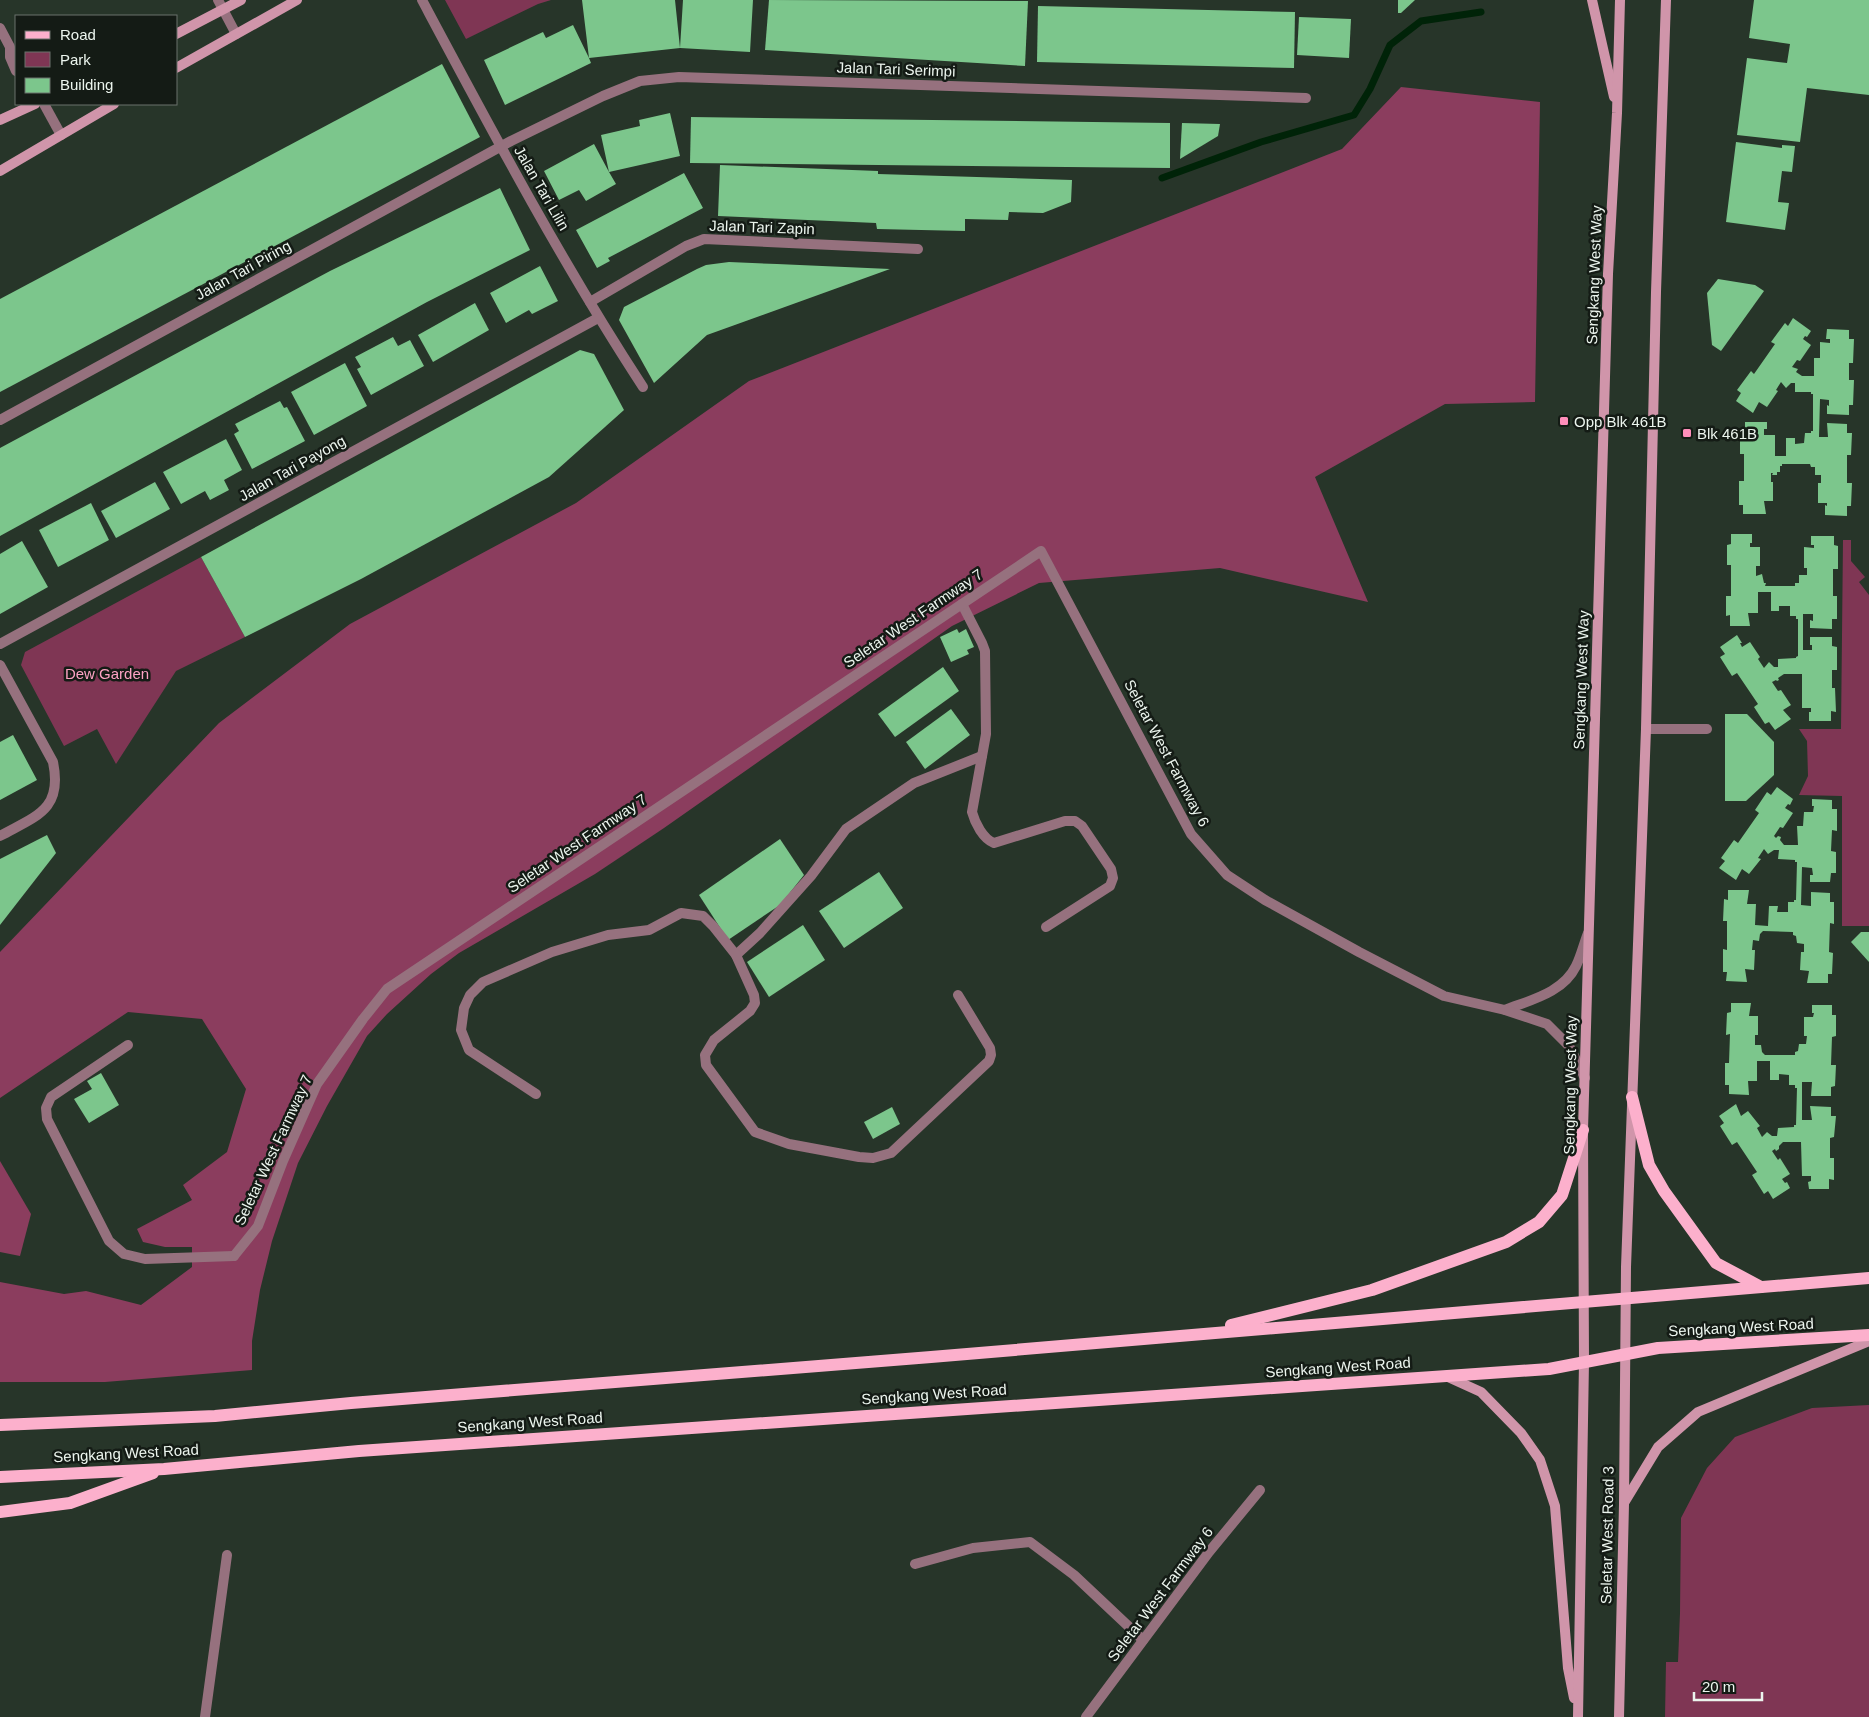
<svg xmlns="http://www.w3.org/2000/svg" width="1869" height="1717" viewBox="0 0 1869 1717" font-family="Helvetica,sans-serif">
<rect width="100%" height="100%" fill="#273529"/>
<g fill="#7f3654">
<polygon points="445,0 551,0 538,4 466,39"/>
<polygon points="1843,540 1851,540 1851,561 1865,577 1859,582 1869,595 1869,926 1842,926 1842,796 1799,795 1808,776 1807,741 1799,729 1841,729"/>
<polygon points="201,557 245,637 176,671 116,764 97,729 64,746 21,665 25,652"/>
<polygon points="1869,1405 1869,1717 1665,1717 1666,1662 1678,1662 1680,1613 1681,1518 1707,1468 1735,1437 1812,1408"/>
</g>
<g fill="#8b3d5e">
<polygon points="1401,87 1540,102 1535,402 1445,404 1315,477 1368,602 1220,568 1039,583 952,626 664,828 595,874 459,953 431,974 387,1014 367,1036 327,1106 298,1163 272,1241 260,1290 252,1341 252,1370 105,1382 0,1382 0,1282 64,1294 86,1291 141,1305 192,1267 192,1247 165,1247 143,1242 137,1229 192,1200 183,1185 227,1152 246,1089 202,1019 128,1012 0,1098 0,952 219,723 350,624 576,503 749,381 1342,149"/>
<polygon points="0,1161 31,1214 20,1256 0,1252"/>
</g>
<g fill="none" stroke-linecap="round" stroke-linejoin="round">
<polyline stroke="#002308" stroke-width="7" points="1162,178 1261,142 1354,115 1370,89 1390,45 1421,21 1481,12"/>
</g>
<g fill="#7cc68c">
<polygon points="582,0 675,0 680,48 683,0 753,0 750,52 680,48 589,58 591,63 505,105 484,60 543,32 546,38 573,25 589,58"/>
<polygon points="769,0 1028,1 1025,66 765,50"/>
<polygon points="1398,0 1415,0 1401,13 1398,13"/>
<polygon points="1754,0 1869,0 1869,95 1807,88 1800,142 1737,135 1747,58 1787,63 1790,44 1749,38"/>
<polygon points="1038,6 1295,12 1294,68 1037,62"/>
<polygon points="1299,17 1351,19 1349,58 1297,55"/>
<polygon points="442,64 480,137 0,392 0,299"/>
<polygon points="670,113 680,156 609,172 616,184 586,201 579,190 559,200 544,171 594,144 609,172 601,135 640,126 639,120"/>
<polygon points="691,117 1170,123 1170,168 690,163"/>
<polygon points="1182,123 1220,124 1218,136 1180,159"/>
<polygon points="1736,142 1782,148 1782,145 1795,146 1792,172 1782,171 1778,202 1789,203 1785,230 1726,222"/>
<polygon points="720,165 878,171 878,174 1072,180 1071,202 1043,213 1009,212 1008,220 965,219 965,231 877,229 876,223 718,216"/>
<polygon points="684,173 703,208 608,258 610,261 597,268 576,230"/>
<polygon points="500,188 530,250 427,302 0,536 0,448 330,271"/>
<polygon points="729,262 777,264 890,269 707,335 654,383 619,320 624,307 697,269 706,265"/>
<polygon points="540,266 558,301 532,314 529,310 506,323 490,293"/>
<polygon points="1718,279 1755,285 1764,291 1721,351 1712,345 1707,293"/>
<polygon points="475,303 489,330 433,362 418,335"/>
<polygon points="1793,318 1811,331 1807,337 1805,336 1803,339 1811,345 1800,361 1797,360 1792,367 1798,369 1796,372 1802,376 1814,376 1814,358 1820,358 1820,342 1830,343 1830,339 1826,339 1827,329 1849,330 1849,339 1854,339 1853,363 1849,363 1849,380 1854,380 1853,405 1849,405 1849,415 1827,414 1827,405 1829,406 1829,400 1820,399 1819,437 1828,437 1827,423 1847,424 1847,433 1852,433 1851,455 1847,455 1847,483 1852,483 1851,506 1847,506 1847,516 1825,515 1825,505 1827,506 1827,503 1818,503 1818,483 1821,483 1821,475 1815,475 1815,467 1811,467 1810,464 1782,464 1782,466 1780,466 1780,472 1777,472 1777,475 1772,475 1773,473 1771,473 1771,482 1773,482 1773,501 1764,501 1766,514 1743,514 1743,505 1739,505 1739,481 1744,481 1744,454 1740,454 1740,430 1745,430 1745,422 1767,422 1767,429 1764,429 1764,435 1775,435 1775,456 1786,456 1786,438 1795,438 1795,444 1804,443 1805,433 1811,433 1811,431 1813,431 1813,394 1811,394 1811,392 1795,392 1795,383 1791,383 1786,388 1781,382 1776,390 1778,391 1767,407 1759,402 1753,413 1736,401 1741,393 1737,390 1751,371 1754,374 1775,344 1771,342 1785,323 1788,326"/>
<polygon points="393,337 398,346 410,340 424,366 371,395 357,369 361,367 355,357"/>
<polygon points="580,350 594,354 624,410 549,477 361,579 245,637 201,557"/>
<polygon points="345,363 367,406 314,435 291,392"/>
<polygon points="280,401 284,408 287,407 305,441 252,469 234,434 239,431 235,424"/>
<polygon points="226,439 242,470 224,480 229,490 210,500 205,491 181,504 163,472"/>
<polygon points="155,482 170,509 116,538 101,511"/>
<polygon points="91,503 109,540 58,567 39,530"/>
<polygon points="1731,534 1752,534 1752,543 1750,543 1750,547 1760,547 1760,566 1756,566 1756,576 1762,574 1764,583 1766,583 1765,586 1795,586 1795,583 1799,583 1799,575 1807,575 1807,568 1804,568 1804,547 1814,548 1814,545 1811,545 1811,536 1834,536 1834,545 1838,546 1838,569 1833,569 1833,596 1837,596 1837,619 1832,619 1832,629 1810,628 1810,620 1813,621 1813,614 1803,614 1803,650 1812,650 1812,645 1810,645 1810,637 1832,637 1832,646 1837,647 1837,670 1832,670 1832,688 1835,688 1836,712 1831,711 1831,721 1809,721 1809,712 1811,712 1811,708 1802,708 1802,674 1784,674 1778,678 1779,680 1777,681 1776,680 1772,682 1778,691 1781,690 1791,705 1783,710 1791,719 1775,730 1769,722 1765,724 1754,707 1758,704 1737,673 1732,676 1720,657 1725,654 1720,647 1737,635 1742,643 1740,643 1742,647 1750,642 1760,657 1758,659 1764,668 1769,662 1774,667 1778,667 1778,659 1796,658 1796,657 1798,656 1798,619 1796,619 1796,616 1790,616 1790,606 1779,606 1779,611 1771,611 1771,592 1758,592 1758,613 1748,613 1750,626 1730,626 1730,615 1726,616 1726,596 1731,596 1731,565 1727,565 1727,545 1731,544"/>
<polygon points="22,541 48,587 0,614 0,554"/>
<polygon points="957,629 959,633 966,629 974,647 967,650 969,654 951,662 940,637"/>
<polygon points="943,667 959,691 895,737 878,714"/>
<polygon points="951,709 970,735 925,769 906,742"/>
<polygon points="1725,714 1747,714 1774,742 1774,775 1746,801 1725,801"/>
<polygon points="13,735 37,780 0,800 0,742"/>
<polygon points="1777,787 1793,799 1790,805 1788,804 1785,808 1793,813 1783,828 1780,827 1774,836 1776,838 1778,836 1781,837 1780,840 1784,845 1798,845 1797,826 1803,826 1804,812 1813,812 1814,806 1812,806 1812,799 1832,800 1832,809 1837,809 1837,831 1832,830 1831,851 1836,852 1836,873 1831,873 1830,882 1810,882 1810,875 1813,875 1812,868 1802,867 1801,905 1811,906 1811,892 1830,893 1830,902 1834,902 1834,924 1830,923 1829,952 1833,953 1832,974 1828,974 1828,983 1807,983 1809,971 1800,970 1801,952 1804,952 1804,944 1797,943 1796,936 1793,935 1793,932 1763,931 1760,934 1759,941 1753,940 1752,950 1755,950 1754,970 1745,969 1747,982 1726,981 1727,972 1723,972 1723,949 1727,950 1727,921 1723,921 1724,899 1728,900 1728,890 1749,890 1747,904 1756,904 1755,925 1768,926 1769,906 1778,906 1777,912 1788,912 1788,902 1794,902 1794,900 1796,900 1797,862 1795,862 1795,860 1778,859 1779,850 1774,850 1768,854 1764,849 1758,858 1761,859 1749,874 1742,869 1736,880 1719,868 1725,861 1721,858 1734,840 1738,843 1759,813 1755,810 1767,792 1771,795"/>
<polygon points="47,835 56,853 0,925 0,859"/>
<polygon points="780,839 804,875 780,905 728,940 699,895"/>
<polygon points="879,872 903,908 844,948 819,911"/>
<polygon points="803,925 825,960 769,997 747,962"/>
<polygon points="1861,932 1869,932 1869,962 1851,942"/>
<polygon points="1731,1003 1751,1003 1749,1016 1758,1016 1758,1035 1755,1035 1755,1045 1761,1045 1762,1052 1765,1055 1795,1055 1795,1052 1798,1051 1799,1044 1806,1044 1807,1036 1804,1036 1804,1017 1813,1017 1814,1013 1812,1013 1812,1005 1832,1005 1832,1015 1836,1015 1836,1036 1832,1037 1831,1065 1836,1065 1835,1086 1831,1087 1831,1096 1811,1096 1812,1082 1802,1082 1802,1120 1812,1120 1810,1106 1831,1107 1831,1116 1836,1116 1834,1137 1830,1138 1830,1158 1834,1158 1834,1180 1829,1179 1829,1189 1809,1189 1808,1182 1811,1181 1811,1176 1802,1176 1801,1142 1783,1142 1779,1146 1779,1149 1776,1151 1775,1149 1772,1151 1778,1160 1780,1158 1790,1174 1782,1179 1785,1183 1787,1182 1790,1188 1773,1199 1768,1191 1764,1194 1752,1175 1757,1172 1737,1142 1732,1145 1720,1126 1724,1123 1719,1116 1736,1104 1741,1116 1748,1111 1760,1126 1757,1128 1762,1137 1767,1132 1772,1136 1777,1136 1778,1128 1794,1127 1794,1125 1796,1125 1797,1088 1795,1088 1795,1085 1789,1085 1789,1075 1779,1074 1779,1080 1770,1080 1770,1061 1757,1061 1757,1081 1748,1081 1749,1095 1729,1094 1729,1085 1725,1085 1725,1063 1729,1063 1730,1034 1726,1035 1727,1013 1731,1012"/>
<polygon points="101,1073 119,1105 89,1123 74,1099 92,1089 87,1081"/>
<polygon points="892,1107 900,1124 873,1139 864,1122"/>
</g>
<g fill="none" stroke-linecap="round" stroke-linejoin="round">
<g stroke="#96717e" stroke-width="10">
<polyline points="218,0 236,34"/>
<polyline points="0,28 10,47 10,57 16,71"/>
<polyline points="44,104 61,135"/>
<polyline points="128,1045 51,1097 46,1108 47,1119 109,1241 124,1254 145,1259 234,1256"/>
<polyline points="915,1564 973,1548 1030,1542 1074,1575 1143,1640"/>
</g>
<g stroke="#96717e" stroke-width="10">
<path d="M 422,0 C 492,131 562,263 643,387"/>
<polyline points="590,302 686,246 704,239 918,249"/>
<polyline points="0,420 511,141 603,96 640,81 679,77 1306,98"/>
<path d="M 962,604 L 982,643 L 985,651 L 986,734 L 972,812 C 975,823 983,839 994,843 L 1065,821 L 1075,821 L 1082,826 L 1111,869 L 1113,878 L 1110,886 L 1046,927"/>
<polyline points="0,644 598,318"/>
<path d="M 0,665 L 53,762 C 63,810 36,816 0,836"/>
<polyline points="1646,729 1707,729"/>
<polyline points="736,955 760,933 811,876 846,829 914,783 982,756"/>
<path d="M 1505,1010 C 1530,1000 1563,993 1576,966 C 1581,956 1584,943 1588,933"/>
<polyline points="536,1094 469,1050 461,1030 464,1008 470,995 483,982 552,952 608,935 649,930 681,913 703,916 713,926 736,955 754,995 755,1003 750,1011 714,1040 705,1055 706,1065 755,1132 789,1144 859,1157 873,1158 891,1153 989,1061 991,1055 990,1048 958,995"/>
<polyline points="234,1256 258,1226 283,1161 317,1084 363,1019 387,989 1041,551 1191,834 1227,875 1265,900 1359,952 1444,996 1505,1010 1547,1024 1569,1046 1585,1078"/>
<polyline points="205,1717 227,1555"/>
<polyline points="1086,1717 1209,1552 1260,1490"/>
</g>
<g stroke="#d095aa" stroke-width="10">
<polyline points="1592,0 1614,97"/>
<polyline points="176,34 241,0"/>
<polyline points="176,68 297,0"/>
<polyline points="0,120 35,104"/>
<polyline points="0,171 114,104"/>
<polyline points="1448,1377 1481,1392 1521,1433 1540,1460 1555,1506 1568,1668 1574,1698"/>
<polyline points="1624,1503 1658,1447 1698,1412 1869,1341"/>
<polyline points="1578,1717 1584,1362 1583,1130 1608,274 1617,113 1620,0"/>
<polyline points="1619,1717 1624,1504 1626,1267 1646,729 1656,292 1666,0"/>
</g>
<g stroke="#fcb0cc" stroke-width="12">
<polyline points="1632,1097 1649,1165 1664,1191 1716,1263 1761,1287"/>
<polyline points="1231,1325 1372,1290 1506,1242 1539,1222 1562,1195 1583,1130"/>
<polyline points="0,1425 215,1416 351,1403 931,1357 1869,1278"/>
<polyline points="0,1477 164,1469 359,1451 1549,1369 1658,1348 1869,1335"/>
<polyline points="0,1512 70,1503 153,1473"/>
</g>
</g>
<g fill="#ff8eba" stroke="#141b15" stroke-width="2">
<rect x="1559" y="416" width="10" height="10" rx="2.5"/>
<rect x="1682" y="428" width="10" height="10" rx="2.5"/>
</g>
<g text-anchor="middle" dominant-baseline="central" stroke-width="5" stroke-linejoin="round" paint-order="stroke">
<g font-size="15" fill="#ecf5ee" stroke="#141b15">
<text transform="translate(896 69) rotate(2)">Jalan Tari Serimpi</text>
<text transform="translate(542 188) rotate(60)">Jalan Tari Lilin</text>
<text transform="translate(762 227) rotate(2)">Jalan Tari Zapin</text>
<text transform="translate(243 270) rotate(-29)">Jalan Tari Piring</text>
<text transform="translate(1594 275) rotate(-88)">Sengkang West Way</text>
<text transform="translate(292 468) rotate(-29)">Jalan Tari Payong</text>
<text transform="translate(913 618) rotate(-34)">Seletar West Farmway 7</text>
<text transform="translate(1581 680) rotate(-88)">Sengkang West Way</text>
<text transform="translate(1167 753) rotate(62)">Seletar West Farmway 6</text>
<text transform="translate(577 843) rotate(-34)">Seletar West Farmway 7</text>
<text transform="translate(1570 1085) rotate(-89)">Sengkang West Way</text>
<text transform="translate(273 1150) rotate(-65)">Seletar West Farmway 7</text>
<text transform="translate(1741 1327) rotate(-3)">Sengkang West Road</text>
<text transform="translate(1338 1367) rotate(-4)">Sengkang West Road</text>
<text transform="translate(934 1394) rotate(-4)">Sengkang West Road</text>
<text transform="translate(530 1422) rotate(-4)">Sengkang West Road</text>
<text transform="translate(126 1453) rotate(-3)">Sengkang West Road</text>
<text transform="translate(1607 1535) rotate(-89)">Seletar West Road 3</text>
<text transform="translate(1160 1594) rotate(-53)">Seletar West Farmway 6</text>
</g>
<g font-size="15" fill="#ecf5ee" stroke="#141b15" text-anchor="start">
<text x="1574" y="421">Opp Blk 461B</text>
<text x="1697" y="433">Blk 461B</text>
</g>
<g font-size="15" fill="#fca2c3" stroke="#141b15">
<text x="107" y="673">Dew Garden</text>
</g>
</g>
<rect x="15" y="15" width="162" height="90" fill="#141b15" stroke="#6a726c"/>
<rect x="25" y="31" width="25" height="8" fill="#fcb0cc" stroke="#6a726c"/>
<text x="60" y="40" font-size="15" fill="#ecf5ee">Road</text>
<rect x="25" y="52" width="25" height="15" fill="#7f3654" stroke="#6a726c"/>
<text x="60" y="65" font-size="15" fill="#ecf5ee">Park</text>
<rect x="25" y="78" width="25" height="15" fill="#7cc68c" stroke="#6a726c"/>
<text x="60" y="90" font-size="15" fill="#ecf5ee">Building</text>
<path d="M1694 1692v8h68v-8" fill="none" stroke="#ecf5ee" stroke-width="2.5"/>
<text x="1702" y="1692" font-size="15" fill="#ecf5ee" stroke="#141b15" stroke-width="4" paint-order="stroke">20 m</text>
</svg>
